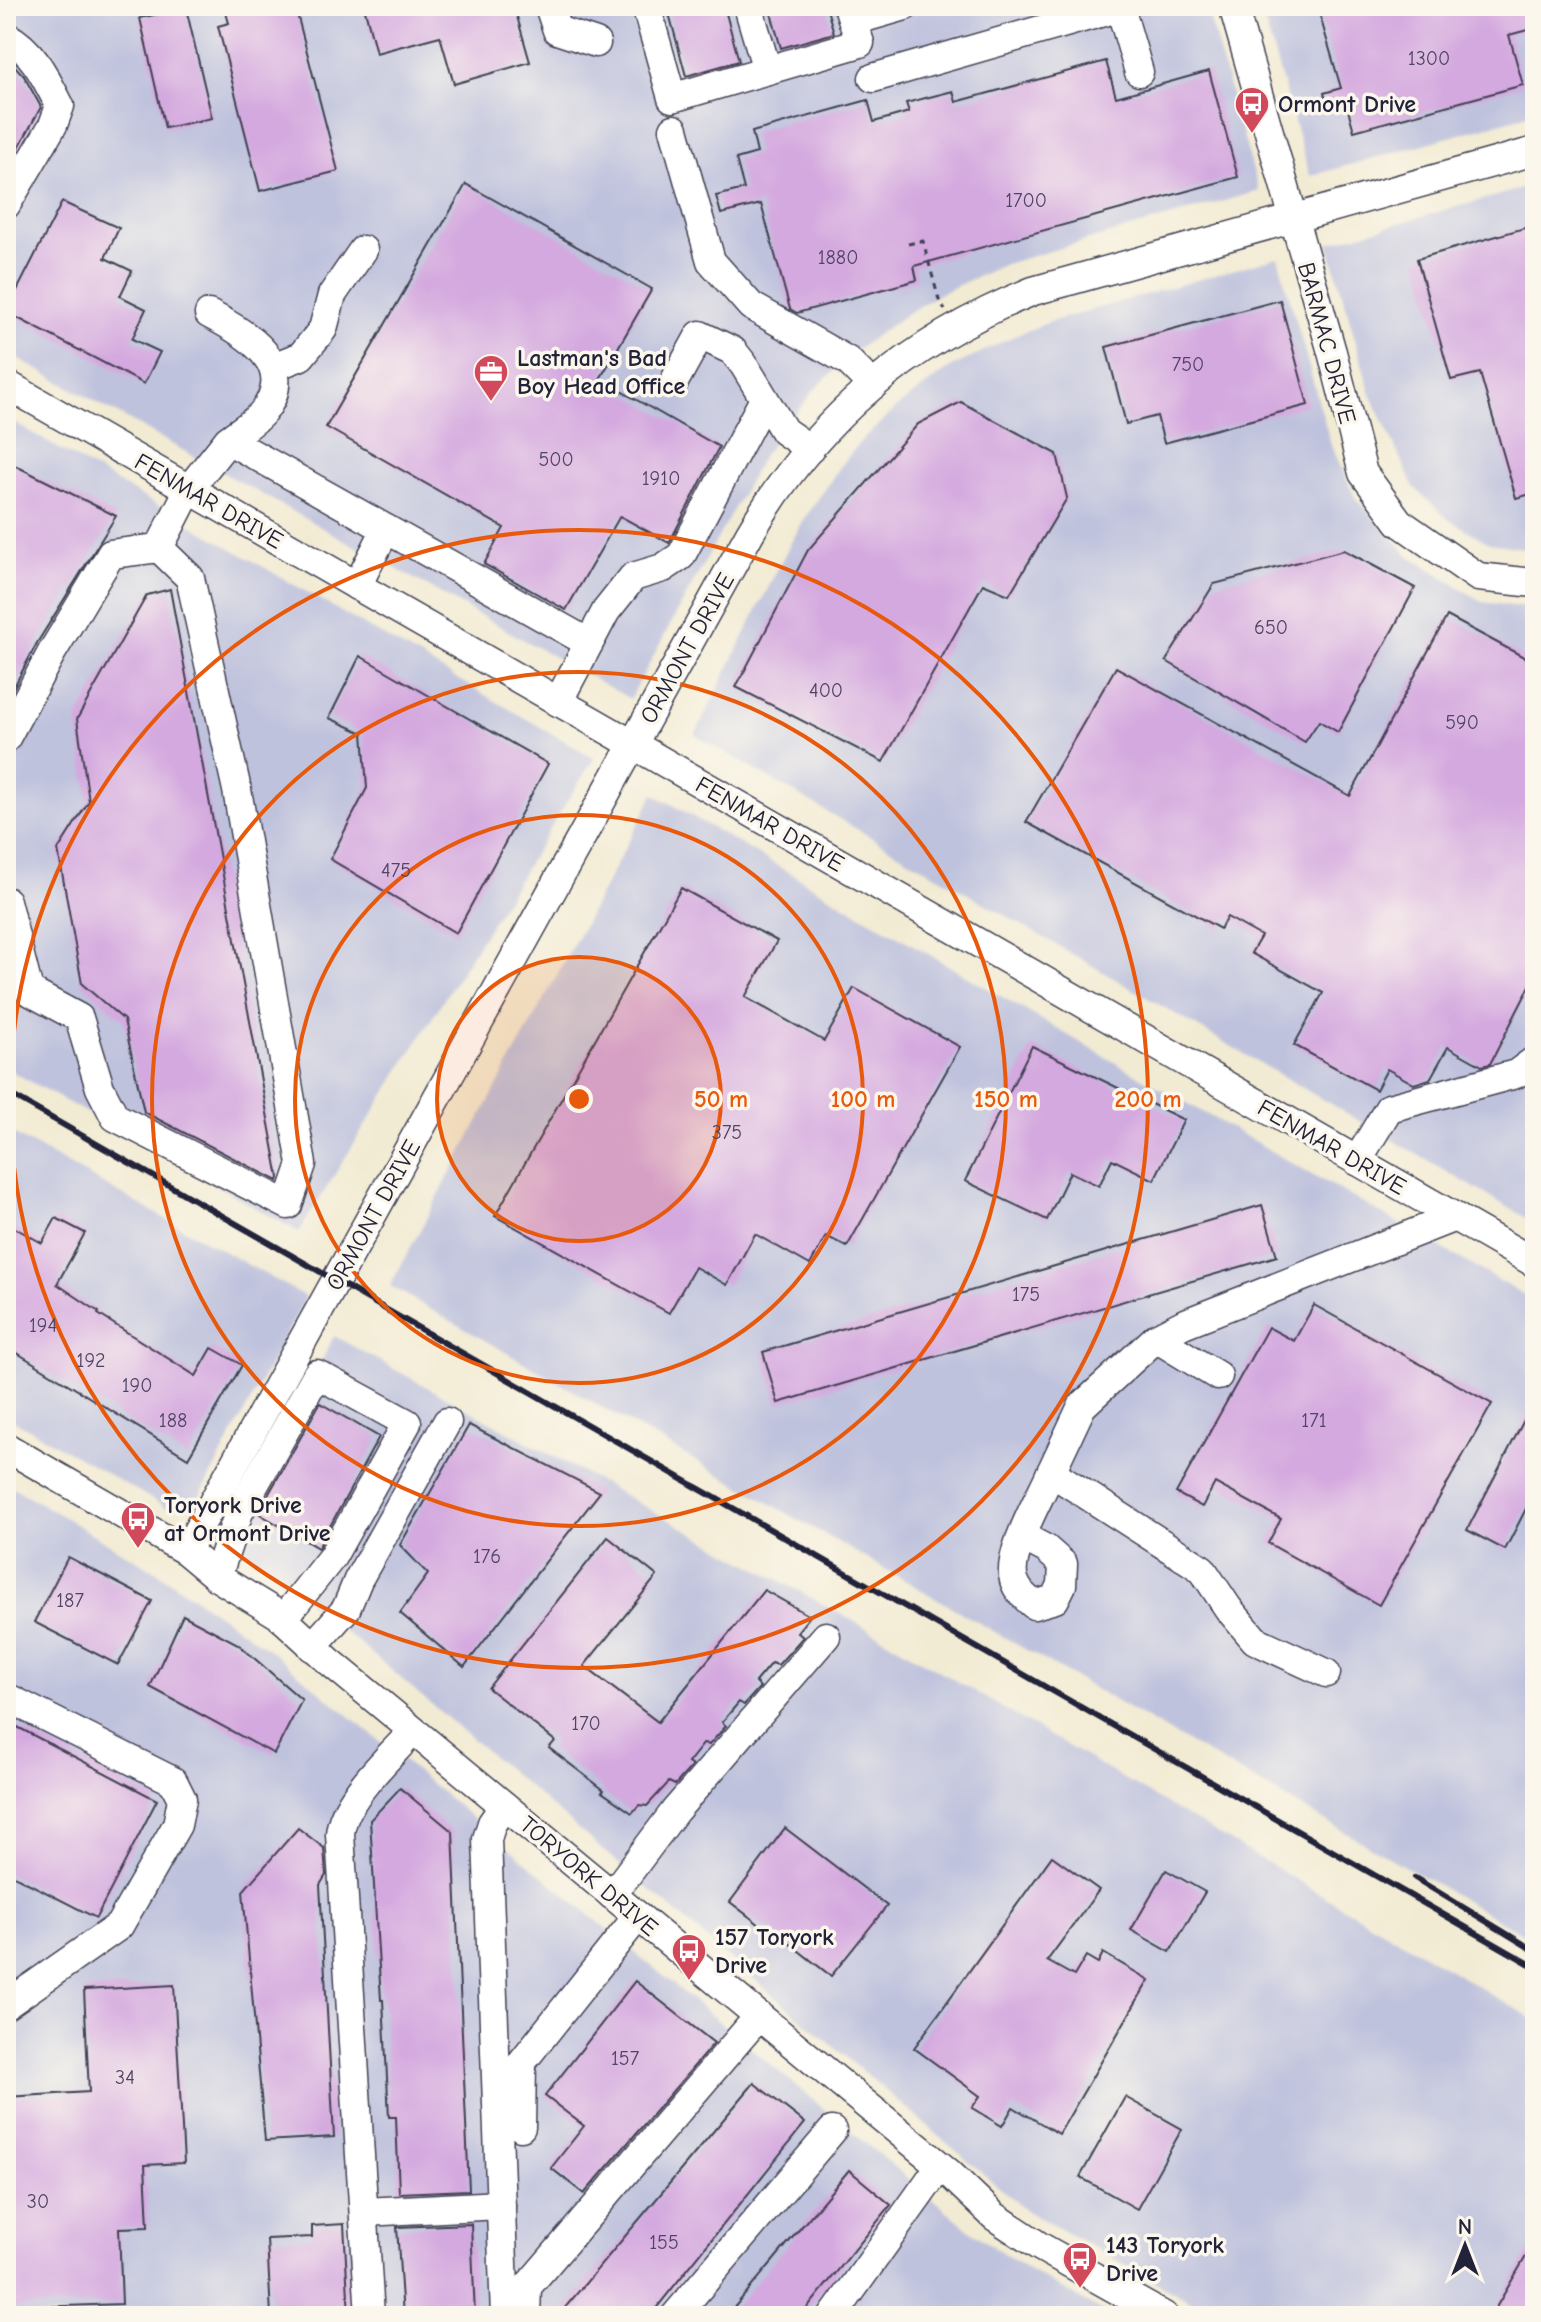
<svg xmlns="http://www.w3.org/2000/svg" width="1541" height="2322" viewBox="0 0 1541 2322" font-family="'Comic Neue',sans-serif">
<rect width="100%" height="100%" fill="#fbf7ec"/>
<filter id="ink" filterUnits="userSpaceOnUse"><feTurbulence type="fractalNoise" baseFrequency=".0125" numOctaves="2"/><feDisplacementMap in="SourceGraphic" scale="16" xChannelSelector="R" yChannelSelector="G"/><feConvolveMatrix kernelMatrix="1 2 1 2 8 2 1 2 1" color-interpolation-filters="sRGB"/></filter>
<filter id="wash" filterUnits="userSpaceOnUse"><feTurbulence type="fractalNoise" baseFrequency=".006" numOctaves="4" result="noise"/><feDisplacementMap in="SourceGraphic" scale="32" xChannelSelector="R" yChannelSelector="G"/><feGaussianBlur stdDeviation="1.8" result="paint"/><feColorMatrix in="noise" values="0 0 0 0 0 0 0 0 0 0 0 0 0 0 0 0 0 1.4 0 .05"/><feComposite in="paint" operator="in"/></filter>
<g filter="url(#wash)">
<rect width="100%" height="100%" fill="#f2ebd3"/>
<g fill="#bfc2dd">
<polygon points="6,6 1206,6 1259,191 1005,264 939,294 906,314 855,351 814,390 763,455 630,699 6,352"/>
<polygon points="1260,6 1535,6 1535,113 1310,176"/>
<polygon points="1535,185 1535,550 1489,543 1448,519 1413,486 1370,392 1328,243"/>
<polygon points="1278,257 1331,445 1356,499 1409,556 1483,602 1535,609 1535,1223 695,735 790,544 807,515 840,467 860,442 902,403 950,368 1016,335 1053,321"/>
<polygon points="6,418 594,758 299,1232 6,1068"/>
<polygon points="654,794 1102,1055 1535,1301 1535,1941 390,1286"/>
<polygon points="6,1130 306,1297 194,1507 169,1509 6,1416"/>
<polygon points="334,1336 866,1628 1535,2020 1535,2316 1217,2316 1027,2211 371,1653 233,1540"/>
<polygon points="6,1483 160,1574 271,1651 975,2234 1027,2269 1110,2316 6,2316"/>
</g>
<g id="blocks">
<g fill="#d4a9df">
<polygon points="224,6 295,6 338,171 260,191 218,26 229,23"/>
<polygon points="364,6 514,6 530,62 454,84 440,36 376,53"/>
<polygon points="667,6 724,6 739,61 686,76"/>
<polygon points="769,6 826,6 834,33 781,48"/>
<polygon points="1317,6 1535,6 1535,28 1509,35 1523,85 1354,131 1347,106 1329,110 1324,93 1341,88"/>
<polygon points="186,8 212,118 165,128 140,18"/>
<polygon points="6,56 24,76 41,107 6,171"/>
<polygon points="1106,61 1116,97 1209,71 1238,177 914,266 917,280 797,313 790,309 761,204 721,214 716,196 744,189 736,159 757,153 752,132 868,100 874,122 909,112 906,103 953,91 956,102"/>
<polygon points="466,184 652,289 600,379 719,447 669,543 620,516 566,610 484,564 504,528 326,427"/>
<polygon points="62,202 119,228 105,258 132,271 120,296 146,309 132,339 160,352 144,384 6,312"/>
<polygon points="1535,225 1535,493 1516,498 1480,373 1451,380 1417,259"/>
<polygon points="1280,300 1308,405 1164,443 1157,416 1126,424 1106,347"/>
<polygon points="961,402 1057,454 1067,498 1009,595 983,584 883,762 736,687 808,550 918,424"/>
<polygon points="6,461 116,516 37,643 6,702"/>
<polygon points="1344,550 1415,588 1338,732 1319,721 1305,742 1166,661 1214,584"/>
<polygon points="170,589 279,1178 278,1181 144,1112 124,1020 82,984 58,850 89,801 77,719 147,595"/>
<polygon points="1447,616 1535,663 1535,976 1490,1064 1482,1066 1448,1047 1430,1079 1414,1084 1387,1069 1376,1090 1294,1045 1323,993 1251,953 1261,936 1227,917 1220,929 1026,822 1116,667 1350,796"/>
<polygon points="360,656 548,764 456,933 330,859 367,788 363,733 329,718"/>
<polygon points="681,888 777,941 745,997 824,1041 854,988 960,1047 847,1247 826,1236 810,1265 755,1234 727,1285 695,1267 669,1313 495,1216"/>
<polygon points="1032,1046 1184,1120 1154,1180 1112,1159 1099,1186 1070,1172 1047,1220 965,1181"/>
<polygon points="1262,1205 1277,1256 778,1403 763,1352"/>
<polygon points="56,1218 85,1233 57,1284 99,1312 98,1314 196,1376 212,1348 242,1365 188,1458 6,1346 6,1223 42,1243"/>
<polygon points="1314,1305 1492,1404 1379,1605 1268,1543 1281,1519 1215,1483 1202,1507 1176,1493 1268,1327 1294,1341"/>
<polygon points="1535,1399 1535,1491 1505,1550 1467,1530"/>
<polygon points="320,1403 379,1437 318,1548 258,1513"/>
<polygon points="469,1425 600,1492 464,1667 400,1613 428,1574 400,1545"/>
<polygon points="608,1537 657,1576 584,1666 658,1722 764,1590 810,1616 797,1632 803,1637 778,1665 771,1663 755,1682 760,1687 744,1705 739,1702 722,1722 726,1726 709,1745 704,1743 688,1763 692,1766 675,1785 669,1782 647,1806 639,1805 632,1813 602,1792 604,1790 549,1748 555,1741 488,1688"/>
<polygon points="68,1557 152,1601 118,1665 34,1622"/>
<polygon points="183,1615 238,1644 302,1700 274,1754 150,1687"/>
<polygon points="6,1721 157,1800 96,1918 6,1872"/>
<polygon points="400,1788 453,1832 469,2190 399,2193 396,2117 389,2117 383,2000 381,2000 370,1820"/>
<polygon points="298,1828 324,1848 326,1875 320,1885 334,2137 265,2141 243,1891"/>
<polygon points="785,1828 887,1906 831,1976 766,1925 764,1928 730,1902"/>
<polygon points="1052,1856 1099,1890 1047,1961 1074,1976 1086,1956 1098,1963 1103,1953 1149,1980 1059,2134 1013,2107 1002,2126 972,2108 980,2096 914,2048"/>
<polygon points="1166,1870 1205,1892 1170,1952 1131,1930"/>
<polygon points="635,1981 714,2043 584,2194 551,2168 584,2126 545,2096"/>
<polygon points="174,1985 184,2163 145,2165 148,2227 119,2228 122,2304 6,2308 6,2097 89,2092 84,1990"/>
<polygon points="754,2083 805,2123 650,2316 558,2316"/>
<polygon points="1125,2097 1182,2129 1137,2209 1080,2177"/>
<polygon points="849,2170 891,2205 801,2316 727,2316"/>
<polygon points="344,2224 349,2316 271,2316 267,2239 312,2237 312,2226"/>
<polygon points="471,2224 475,2316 403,2316 397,2227"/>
<polygon points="1535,2241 1535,2316 1491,2316"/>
</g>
</g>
</g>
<g filter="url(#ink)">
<use href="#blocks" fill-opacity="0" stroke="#414052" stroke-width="2"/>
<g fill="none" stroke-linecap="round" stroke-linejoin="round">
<defs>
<g id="minor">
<polyline points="549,6 557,30 596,43"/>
<polyline points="646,6 672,98 860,43 848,6"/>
<polyline points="748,6 767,70"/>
<polyline points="1233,6 1332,352 1363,473 1399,522 1478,577 1535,583"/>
<polyline points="1120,7 1139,72"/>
<polyline points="853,21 905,6"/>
<path d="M 6,36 C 34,51 46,79 60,106 L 53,125 L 6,205"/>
<polyline points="873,78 1124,6"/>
<polyline points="674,129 711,261 751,306 848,361 872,385"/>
<path d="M 209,314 C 246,333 300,365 263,412 C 254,423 239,431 228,440"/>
<polyline points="273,367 301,356 323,329 332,295 363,250"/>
<polyline points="674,382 700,335 733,351 744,365 784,431 810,449"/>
<polyline points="6,384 1535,1263"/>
<polyline points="159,548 189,489 228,440 589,643"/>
<polyline points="357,586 386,529"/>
<polyline points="558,702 606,611 633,577 663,568 681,556 764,399"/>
<polyline points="6,738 52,652 111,554 159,548"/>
<polyline points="6,901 29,991 79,1018 100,1088 115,1117 288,1205 302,1164 237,790 190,578 159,548"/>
<polyline points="1357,1161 1389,1108 1516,1074 1535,1060"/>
<polyline points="1156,1338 1218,1376"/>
<polyline points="6,1447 186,1551 217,1577 279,1615 329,1661 949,2173 994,2216 1039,2246 1164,2316"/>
<path d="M 1023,1537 L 1046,1549 L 1063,1564 L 1062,1585 L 1055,1599 L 1034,1605 C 1025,1597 1018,1592 1014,1580 C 1006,1555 1040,1498 1051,1472"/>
<path d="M 186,1551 L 750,533 C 818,417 909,341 1033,291 L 1535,151"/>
<polyline points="217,1577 239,1512 317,1374 407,1423 332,1557 283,1619"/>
<polyline points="312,1647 346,1609 358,1580 447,1422"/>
<polyline points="1326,1673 1255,1640 1228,1608 1202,1569 1051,1472 1082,1406 1156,1338 1183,1324 1455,1217"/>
<polyline points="6,1697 173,1781 182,1799 177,1825 119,1926 6,2005"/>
<polyline points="504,1806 492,1823 487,1839 505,2316"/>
<polyline points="612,1895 675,1811 826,1636"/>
<polyline points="521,2127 522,2062 638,1916"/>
<polyline points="364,2212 501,2205"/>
<path d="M 370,2316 L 340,1834 C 343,1798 390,1757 413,1731"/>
<polyline points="526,2316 527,2287 759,2016"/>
<polyline points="675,2316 832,2131"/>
<polyline points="833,2316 940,2166"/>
</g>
</defs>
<use href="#minor" stroke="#414052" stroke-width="31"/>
<polyline stroke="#414052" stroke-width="3" stroke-dasharray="6 6" stroke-linecap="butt" points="908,244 923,241 939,300 945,310"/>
<use href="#minor" stroke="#fff" stroke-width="28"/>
<g stroke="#22223b" stroke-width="6">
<polyline points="6,1092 1535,1967"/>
<polyline points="1415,1878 1535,1951"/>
</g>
</g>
</g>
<circle cx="579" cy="1099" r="142" fill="#e8590c" fill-opacity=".12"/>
<g fill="none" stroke="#e8590c" stroke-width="4">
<circle cx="579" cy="1099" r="142"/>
<circle cx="579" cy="1099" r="284"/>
<circle cx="579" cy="1099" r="427"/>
<circle cx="579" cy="1099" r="569"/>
</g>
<defs>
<symbol id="bus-pin" viewBox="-11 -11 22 30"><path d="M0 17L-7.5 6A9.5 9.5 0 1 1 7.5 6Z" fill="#d1495b" stroke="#fbf7ec"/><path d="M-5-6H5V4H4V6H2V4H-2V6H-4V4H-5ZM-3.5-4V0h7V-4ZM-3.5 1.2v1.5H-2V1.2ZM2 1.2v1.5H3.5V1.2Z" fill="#fff"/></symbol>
<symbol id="office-pin" viewBox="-11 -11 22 30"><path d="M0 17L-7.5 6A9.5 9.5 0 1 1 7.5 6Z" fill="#d1495b" stroke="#fbf7ec"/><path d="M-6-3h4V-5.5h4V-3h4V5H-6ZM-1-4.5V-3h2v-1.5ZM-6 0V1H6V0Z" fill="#fff"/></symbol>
</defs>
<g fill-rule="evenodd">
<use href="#bus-pin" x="1232" y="84" width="40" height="54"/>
<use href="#office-pin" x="471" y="352" width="40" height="54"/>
<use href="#bus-pin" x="118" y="1499" width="40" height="54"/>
<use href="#bus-pin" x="669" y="1931" width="40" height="54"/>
<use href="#bus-pin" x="1060" y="2239" width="40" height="54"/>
</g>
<g text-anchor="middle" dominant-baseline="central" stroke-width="7" stroke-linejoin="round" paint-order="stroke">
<g font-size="20" fill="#4e4464">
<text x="1429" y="58">1300</text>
<text x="1026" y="200">1700</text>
<text x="838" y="257">1880</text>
<text x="1188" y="364">750</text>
<text x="556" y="459">500</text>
<text x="661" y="478">1910</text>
<text x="1271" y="627">650</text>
<text x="826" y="690">400</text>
<text x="1462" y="722">590</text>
<text x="396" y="870">475</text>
<text x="727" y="1132">375</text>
<text x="1026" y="1294">175</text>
<text x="43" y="1325">194</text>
<text x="91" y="1360">192</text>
<text x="137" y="1385">190</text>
<text x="173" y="1420">188</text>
<text x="1314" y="1420">171</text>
<text x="487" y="1556">176</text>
<text x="70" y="1600">187</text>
<text x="586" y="1723">170</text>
<text x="625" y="2058">157</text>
<text x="125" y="2077">34</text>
<text x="38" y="2201">30</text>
<text x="664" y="2242">155</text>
</g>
<g font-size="24" font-weight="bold" fill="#22223b" stroke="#fbf7ec" text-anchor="start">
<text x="1278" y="104">Ormont Drive</text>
<text x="517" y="358">Lastman's Bad<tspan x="517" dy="28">Boy Head Office</tspan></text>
<text x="164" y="1505">Toryork Drive<tspan x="164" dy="28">at Ormont Drive</tspan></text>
<text x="715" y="1937">157 Toryork<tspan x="715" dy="28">Drive</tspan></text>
<text x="1106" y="2245">143 Toryork<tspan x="1106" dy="28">Drive</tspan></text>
</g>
<g font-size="24" fill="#22223b" stroke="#fbf7ec">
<text transform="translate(1327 343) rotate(75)">BARMAC DRIVE</text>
<text transform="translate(209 501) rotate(30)">FENMAR DRIVE</text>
<text transform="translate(687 648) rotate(-61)">ORMONT DRIVE</text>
<text transform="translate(770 824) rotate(30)">FENMAR DRIVE</text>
<text transform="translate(1332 1147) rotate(30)">FENMAR DRIVE</text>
<text transform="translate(373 1215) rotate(-61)">ORMONT DRIVE</text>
<text transform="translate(589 1876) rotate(40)">TORYORK DRIVE</text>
</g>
</g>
<circle cx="579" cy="1099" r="12" fill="#e8590c" stroke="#fbf7ec" stroke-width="4"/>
<g font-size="24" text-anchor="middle" font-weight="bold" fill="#e8590c" stroke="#fbf7ec" stroke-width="7" stroke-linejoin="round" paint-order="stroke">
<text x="721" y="1107">50 m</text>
<text x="863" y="1107">100 m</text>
<text x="1006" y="1107">150 m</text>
<text x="1148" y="1107">200 m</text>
</g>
<rect width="1541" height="2322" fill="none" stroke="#fbf7ec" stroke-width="32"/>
<g transform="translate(1465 2246)" stroke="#fbf7ec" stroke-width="6" paint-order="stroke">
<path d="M0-6L14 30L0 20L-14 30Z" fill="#22223b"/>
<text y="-12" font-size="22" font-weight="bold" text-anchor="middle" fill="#22223b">N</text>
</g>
</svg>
